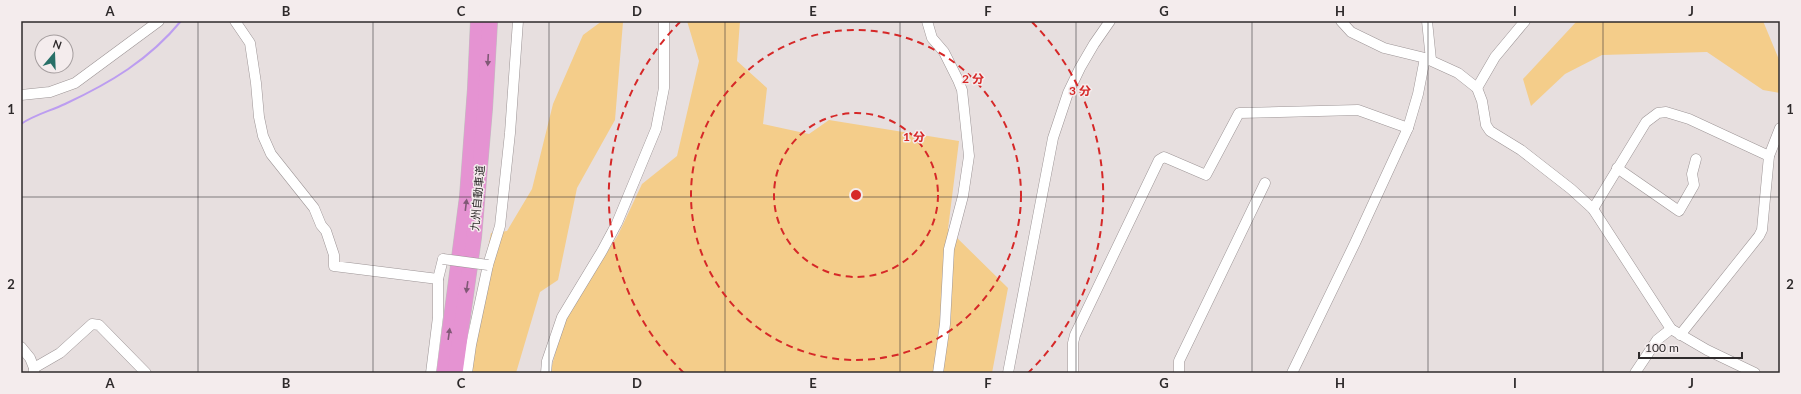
<svg xmlns="http://www.w3.org/2000/svg" width="1801" height="394" viewBox="0 0 1801 394" font-family="Lato,'Noto Sans JP',sans-serif">
<rect width="100%" height="100%" fill="#e7dfdf"/>
<g fill="#f4cd8a">
<polygon points="602,21 623,22 615,120 577,188 558,280 540,292 516,373 463,373 491,233 507,231 532,189 553,104 583,35"/>
<polygon points="687,21 740,21 737,61 767,88 763,124 809,134 829,120 959,141 948,229 1008,288 992,373 550,373 564,321 618,235 642,184 677,156 699,61"/>
<polygon points="1577,21 1763,21 1780,62 1780,93 1763,90 1707,52 1602,55 1565,74 1531,106 1523,79"/>
</g>
<g fill="none" stroke-linecap="round" stroke-linejoin="round">
<path stroke="#bc9df0" stroke-width="2" d="M 21,124 C 34,115 50,111 65,104 C 110,83 149,60 181,21"/>
<defs>
<g id="minor">
<polyline points="235,21 250,43 256,83 259,117 263,136 271,154 314,208 321,225 326,231 334,255 334,266 438,279"/>
<polyline points="927,21 932,38 944,52 958,80 962,90 969,156 963,196 949,249 945,324 938,373"/>
<polyline points="1341,21 1351,32 1384,48 1425,58 1458,73 1477,88 1482,101 1486,125 1490,131 1521,150 1571,189 1593,209 1671,329 1707,350 1755,373"/>
<polyline points="1427,21 1431,60"/>
<polyline points="1477,88 1495,57 1525,21"/>
<polyline points="21,95 50,92 75,83 159,21"/>
<polyline points="1617,168 1679,211 1694,185 1692,174 1696,159"/>
<polyline points="1593,209 1646,122 1658,113 1666,112 1689,119 1769,156"/>
<polyline points="1680,335 1759,236 1762,230 1769,156 1780,128"/>
<polyline points="21,347 30,358 34,368"/>
<polyline points="34,373 34,368 60,353 92,324 99,325 146,373"/>
<polyline points="431,373 438,317 438,279 443,259"/>
<polyline points="467,373 471,345 488,265 500,226 510,133 518,21"/>
<polyline points="546,373 547,361 562,317 602,251 617,223 656,129 664,88 664,21"/>
<polyline points="1008,373 1053,138 1068,93 1080,68 1094,44 1110,21"/>
<polyline points="1073,373 1073,343 1075,335 1159,160 1164,157 1206,175 1239,113 1358,110 1408,128"/>
<polyline points="1179,373 1179,361 1265,183"/>
<polyline points="1292,373 1355,243 1408,128 1418,94 1425,58"/>
<polyline points="1635,373 1657,340 1671,329"/>
</g>
<g id="highway">
<polyline points="444,373 467,197 475,89 478,21"/>
<polyline points="455,373 474,237 485,108 490,21"/>
</g>
</defs>
<use href="#minor" stroke="#9d9596" stroke-width="11"/>
<use href="#highway" stroke="#c0bfbf" stroke-width="16"/>
<use href="#minor" stroke="#fff" stroke-width="10"/>
<use href="#highway" stroke="#e593d2" stroke-width="15"/>
<defs>
<polyline id="minor-bridge" points="443,259 488,265"/>
</defs>
<use href="#minor-bridge" stroke="#9d9596" stroke-width="11" stroke-linecap="butt"/>
<use href="#minor-bridge" stroke="#fff" stroke-width="10"/>
</g>
<defs><path id="oneway-solid" d="M-6-.8H1V-3.2L6.5 0L1 3.2V.8H-6Z"/></defs>
<g fill="#805976">
<use href="#oneway-solid" transform="translate(488 60) rotate(93)"/>
<use href="#oneway-solid" transform="translate(466 205) rotate(-83)"/>
<use href="#oneway-solid" transform="translate(467 287) rotate(98)"/>
<use href="#oneway-solid" transform="translate(449 334) rotate(-82)"/>
</g>
<path fill="none" stroke="#2e2a2b" stroke-width="1" stroke-opacity="0.55" d="M 198,21 L 198,373M 373,21 L 373,373M 549,21 L 549,373M 725,21 L 725,373M 900,21 L 900,373M 1076,21 L 1076,373M 1252,21 L 1252,373M 1428,21 L 1428,373M 1603,21 L 1603,373M 21,197 L 1780,197"/>
<g fill="none" stroke="#d62828" stroke-width="2" stroke-dasharray="7 5">
<circle cx="856" cy="195" r="82"/>
<circle cx="856" cy="195" r="165"/>
<path d="M684 373A247 247 0 0 1 680 22M1032 22A247 247 0 0 1 1028 373"/>
</g>
<g text-anchor="middle" dominant-baseline="central" stroke-width="3" stroke-linejoin="round" paint-order="stroke">
<g font-size="11" fill="#2e2a2b" stroke="#f4eced">
<text transform="translate(477 198) rotate(-85)">九州自動車道</text>
</g>
</g>
<circle cx="856" cy="195" r="6" fill="#d62828" stroke="#f4eced" stroke-width="2"/>
<g font-size="12" text-anchor="middle" font-weight="bold" fill="#d62828" stroke="#f4eced" stroke-width="3" stroke-linejoin="round" paint-order="stroke">
<text x="973" y="83">2 分</text>
<text x="1080" y="95">3 分</text>
<text x="914" y="141">1 分</text>
</g>
<rect width="1801" height="394" fill="none" stroke="#f4eced" stroke-width="44"/>
<g transform="translate(54 54) rotate(19)"><circle r="19" fill="#f4eced" stroke="#a59e9f"/>
<path d="M0-3L7 15L0 10L-7 15Z" fill="#287068"/>
<text y="-6" font-size="11" font-weight="bold" text-anchor="middle" fill="#2e2a2b">N</text>
</g>
<path d="M1639 352v6h103v-6" fill="none" stroke="#2e2a2b" stroke-width="2"/>
<text x="1645" y="352" font-size="12" fill="#2e2a2b" stroke="#f4eced" stroke-width="3" paint-order="stroke">100 m</text>
<rect x="22" y="22" width="1757" height="350" fill="none" stroke="#2e2a2b" stroke-width="1.5"/>
<g font-size="13" text-anchor="middle" font-weight="bold" fill="#2e2a2b">
<text x="110" y="16">A</text>
<text x="286" y="16">B</text>
<text x="461" y="16">C</text>
<text x="637" y="16">D</text>
<text x="813" y="16">E</text>
<text x="988" y="16">F</text>
<text x="1164" y="16">G</text>
<text x="1340" y="16">H</text>
<text x="1515" y="16">I</text>
<text x="1691" y="16">J</text>
<text x="11" y="114">1</text>
<text x="1790" y="114">1</text>
<text x="11" y="289">2</text>
<text x="1790" y="289">2</text>
<text x="110" y="388">A</text>
<text x="286" y="388">B</text>
<text x="461" y="388">C</text>
<text x="637" y="388">D</text>
<text x="813" y="388">E</text>
<text x="988" y="388">F</text>
<text x="1164" y="388">G</text>
<text x="1340" y="388">H</text>
<text x="1515" y="388">I</text>
<text x="1691" y="388">J</text>
</g>
</svg>
